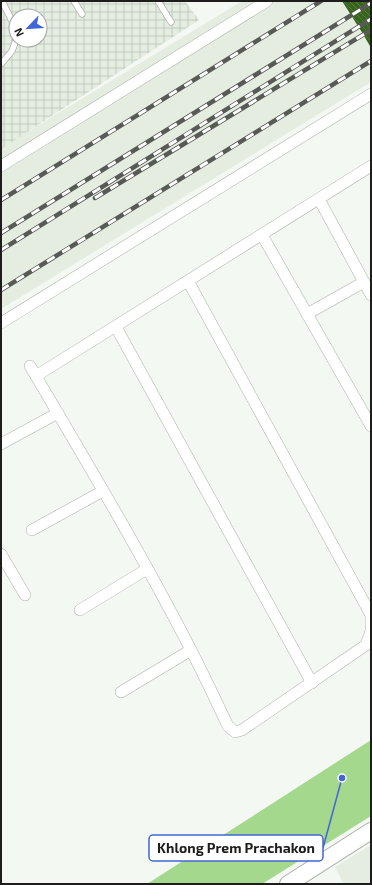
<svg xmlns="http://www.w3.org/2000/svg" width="372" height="885" viewBox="0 0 372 885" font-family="'Exo 2',sans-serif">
<defs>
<pattern id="industrial-grid" width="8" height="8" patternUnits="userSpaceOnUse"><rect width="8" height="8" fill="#e4ede0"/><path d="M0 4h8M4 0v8" fill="none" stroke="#c3cbc0"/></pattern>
<pattern id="building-back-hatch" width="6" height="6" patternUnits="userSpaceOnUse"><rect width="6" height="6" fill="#37651c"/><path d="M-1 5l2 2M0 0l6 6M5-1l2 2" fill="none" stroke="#587b44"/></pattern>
</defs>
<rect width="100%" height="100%" fill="#f4f8f2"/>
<g fill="#e4ede0">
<polygon points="242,1 371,1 371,82 1,309 1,148"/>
<polygon points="371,845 371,884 344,884 335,867"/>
</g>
<path fill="url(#industrial-grid)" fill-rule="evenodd" d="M 1,1 L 185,1 L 199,20 L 1,149 ZM 16,16 L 40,16 L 40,40 L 16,40 Z"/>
<polygon fill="#a4d88d" points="371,740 371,816 262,884 147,884"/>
<polygon fill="url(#building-back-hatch)" points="342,1 371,1 371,48 363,34"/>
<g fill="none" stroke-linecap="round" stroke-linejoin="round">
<defs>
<g id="lane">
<polyline points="2,1 13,23 16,36"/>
<polyline points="74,1 82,14"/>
<polyline points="158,1 171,22"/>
<polyline points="1,64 12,51 16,40"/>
</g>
<g id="street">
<polyline points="1,166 267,1"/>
<polyline points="319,199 371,295"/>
<polyline points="262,235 371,426"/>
<polyline points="188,281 370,613"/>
<polyline points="307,314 364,282"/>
<polyline points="1,323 371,94"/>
<polyline points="116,327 312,683"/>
<path d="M 30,366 C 85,459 141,553 191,650 C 204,675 216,701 228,726 L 235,732 L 242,730 L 366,645 L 371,631 L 371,611"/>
<polyline points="36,376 371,166"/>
<polyline points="1,444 58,413"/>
<polyline points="32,530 103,491"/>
<polyline points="1,554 25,595"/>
<polyline points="80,610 147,569"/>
<polyline points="121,692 191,650"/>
</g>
<polyline id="secondary" points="288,884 371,831"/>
</defs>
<use href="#lane" stroke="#adb1ab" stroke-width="7"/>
<use href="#street" stroke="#adb1ab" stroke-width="12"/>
<use href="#secondary" stroke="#adb1ab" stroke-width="18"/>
<use href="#lane" stroke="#fff" stroke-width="5.5"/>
<use href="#street" stroke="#fff" stroke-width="11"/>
<use href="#secondary" stroke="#fff" stroke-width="16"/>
<defs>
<g id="rail">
<polyline points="95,198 371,30"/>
<polyline points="1,200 321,1"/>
<polyline points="1,233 371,3"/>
<polyline points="1,250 371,19"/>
<polyline points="1,290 371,61"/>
</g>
</defs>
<use href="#rail" stroke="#585a56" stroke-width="4.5"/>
<use href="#rail" stroke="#fff" stroke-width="3" stroke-dasharray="9" stroke-linecap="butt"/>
</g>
<path fill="none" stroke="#4166d8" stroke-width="1.5" d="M342 778L323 848"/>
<circle fill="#4166d8" stroke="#fff" stroke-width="1.5" cx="342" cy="778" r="4"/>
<rect fill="#fff" stroke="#4166d8" stroke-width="1.5" x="149" y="835" width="174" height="26" rx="4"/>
<g font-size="14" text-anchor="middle" font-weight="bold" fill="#1d1e1c">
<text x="236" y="853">Khlong Prem Prachakon</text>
</g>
<rect width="372" height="885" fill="none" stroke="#1d1e1c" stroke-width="4"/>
<g transform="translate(28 28) rotate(245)"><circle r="19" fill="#ffffff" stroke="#a5a5a4"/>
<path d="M0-3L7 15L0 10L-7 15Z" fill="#4166d8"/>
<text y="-6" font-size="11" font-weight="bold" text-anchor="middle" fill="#1d1e1c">N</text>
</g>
</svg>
